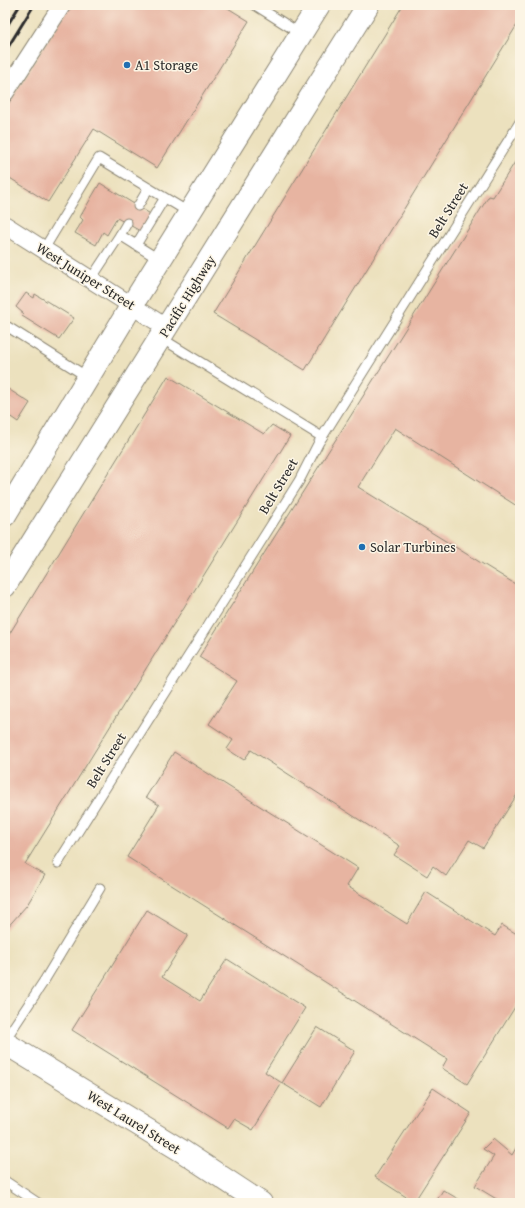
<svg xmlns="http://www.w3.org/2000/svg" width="525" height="1208" viewBox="0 0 525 1208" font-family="'Gentium Book Plus',serif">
<rect width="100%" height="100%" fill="#fcf5e5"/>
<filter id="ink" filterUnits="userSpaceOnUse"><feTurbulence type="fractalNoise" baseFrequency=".025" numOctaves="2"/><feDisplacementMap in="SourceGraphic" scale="8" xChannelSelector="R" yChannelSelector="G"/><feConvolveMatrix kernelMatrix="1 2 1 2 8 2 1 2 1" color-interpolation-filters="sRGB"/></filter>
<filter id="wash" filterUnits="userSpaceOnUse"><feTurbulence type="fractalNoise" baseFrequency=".012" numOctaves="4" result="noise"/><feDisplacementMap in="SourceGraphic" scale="16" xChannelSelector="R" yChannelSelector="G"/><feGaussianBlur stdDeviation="0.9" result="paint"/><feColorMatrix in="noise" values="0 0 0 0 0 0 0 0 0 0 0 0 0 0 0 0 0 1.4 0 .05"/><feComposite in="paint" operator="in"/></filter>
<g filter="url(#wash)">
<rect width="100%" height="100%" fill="#ece1be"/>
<g id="blocks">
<g fill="#e7b4a1">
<polygon points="70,5 223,5 249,21 157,168 94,129 48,202 5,175 5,109"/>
<polygon points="403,5 520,5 520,20 305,370 213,314"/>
<polygon points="520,154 520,508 395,428 358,487 520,587 520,790 483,848 469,840 446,876 433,866 427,876 394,855 400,846 251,750 244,760 227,749 233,740 209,724 237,681 199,657 489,196 493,197"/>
<polygon points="100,183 152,215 142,232 117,218 107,235 103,232 96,245 75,233 83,220 80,217"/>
<polygon points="26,293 34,298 35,294 74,318 59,339 22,316 24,314 16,307"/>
<polygon points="168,376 264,434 272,425 290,436 25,864 45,875 27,905 5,930 5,641"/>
<polygon points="5,387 30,403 18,422 5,413"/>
<polygon points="174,752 358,868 347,886 407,924 426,892 495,936 502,925 520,936 520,999 467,1084 442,1068 447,1059 127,857 159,805 146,797"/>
<polygon points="147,910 188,935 162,977 200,1001 227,959 305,1008 265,1072 282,1083 253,1130 234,1119 228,1128 72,1030"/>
<polygon points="317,1027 355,1051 321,1107 282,1083"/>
<polygon points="433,1088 471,1113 414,1202 375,1177"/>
<polygon points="493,1139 512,1155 520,1141 520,1203 503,1203 475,1186 494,1156 483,1149"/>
<polygon points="443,1190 465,1203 435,1203"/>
</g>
</g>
</g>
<g filter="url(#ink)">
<use href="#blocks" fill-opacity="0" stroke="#8c8674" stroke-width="1"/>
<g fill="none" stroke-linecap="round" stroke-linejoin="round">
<defs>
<g id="lane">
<polyline points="255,5 301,34"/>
<polyline points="138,206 148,189"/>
<polyline points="120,235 127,223"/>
<polyline points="136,245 164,199"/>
<polyline points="44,249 99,158 190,213"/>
<polyline points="91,279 120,235 160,260"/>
<polyline points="8,327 89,378"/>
<polyline points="161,338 322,437"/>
<polyline points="58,863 299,481 319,442 520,122"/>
<polyline points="5,1040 44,981 100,888"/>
<polyline points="5,1181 38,1203"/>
</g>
<g id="street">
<polyline points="5,93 62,5"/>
<polyline points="5,225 167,328"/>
</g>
<polyline id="secondary" points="5,1043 182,1151 261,1203"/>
<g id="primary">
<polyline points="5,515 132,305 319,5"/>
<polyline points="5,586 368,5"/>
</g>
</defs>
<use href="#lane" stroke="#8c8674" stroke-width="11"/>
<use href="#street" stroke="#8c8674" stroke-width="19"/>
<use href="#secondary" stroke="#8c8674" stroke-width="24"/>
<use href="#primary" stroke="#8c8674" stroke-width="24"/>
<use href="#lane" stroke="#fff" stroke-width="9"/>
<use href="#street" stroke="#fff" stroke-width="17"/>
<use href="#secondary" stroke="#fff" stroke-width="22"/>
<use href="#primary" stroke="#fff" stroke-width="22"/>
<g stroke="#2b2b2b" stroke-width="3">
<polyline points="5,29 20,5"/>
<polyline points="5,52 34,5"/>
</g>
</g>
</g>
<g fill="#1f6fb2" stroke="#fcf5e5" stroke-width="1.5">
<circle cx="127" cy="65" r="4"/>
<circle cx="362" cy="547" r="4"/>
</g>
<g text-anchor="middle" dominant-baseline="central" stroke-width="3" stroke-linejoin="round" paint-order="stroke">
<g font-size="14" fill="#2b2b2b" stroke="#fcf5e5" text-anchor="start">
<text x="135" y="65">A1 Storage</text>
<text x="370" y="547">Solar Turbines</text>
</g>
<g font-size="14" fill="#2b2b2b" stroke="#fcf5e5">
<text transform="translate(448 210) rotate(-58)">Belt Street</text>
<text transform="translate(86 276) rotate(32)">West Juniper Street</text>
<text transform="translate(187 296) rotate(-58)">Pacific Highway</text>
<text transform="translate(278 486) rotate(-59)">Belt Street</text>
<text transform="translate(106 760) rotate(-58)">Belt Street</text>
<text transform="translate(134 1122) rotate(32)">West Laurel Street</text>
</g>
</g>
<rect width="525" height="1208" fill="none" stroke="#fcf5e5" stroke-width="20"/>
</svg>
